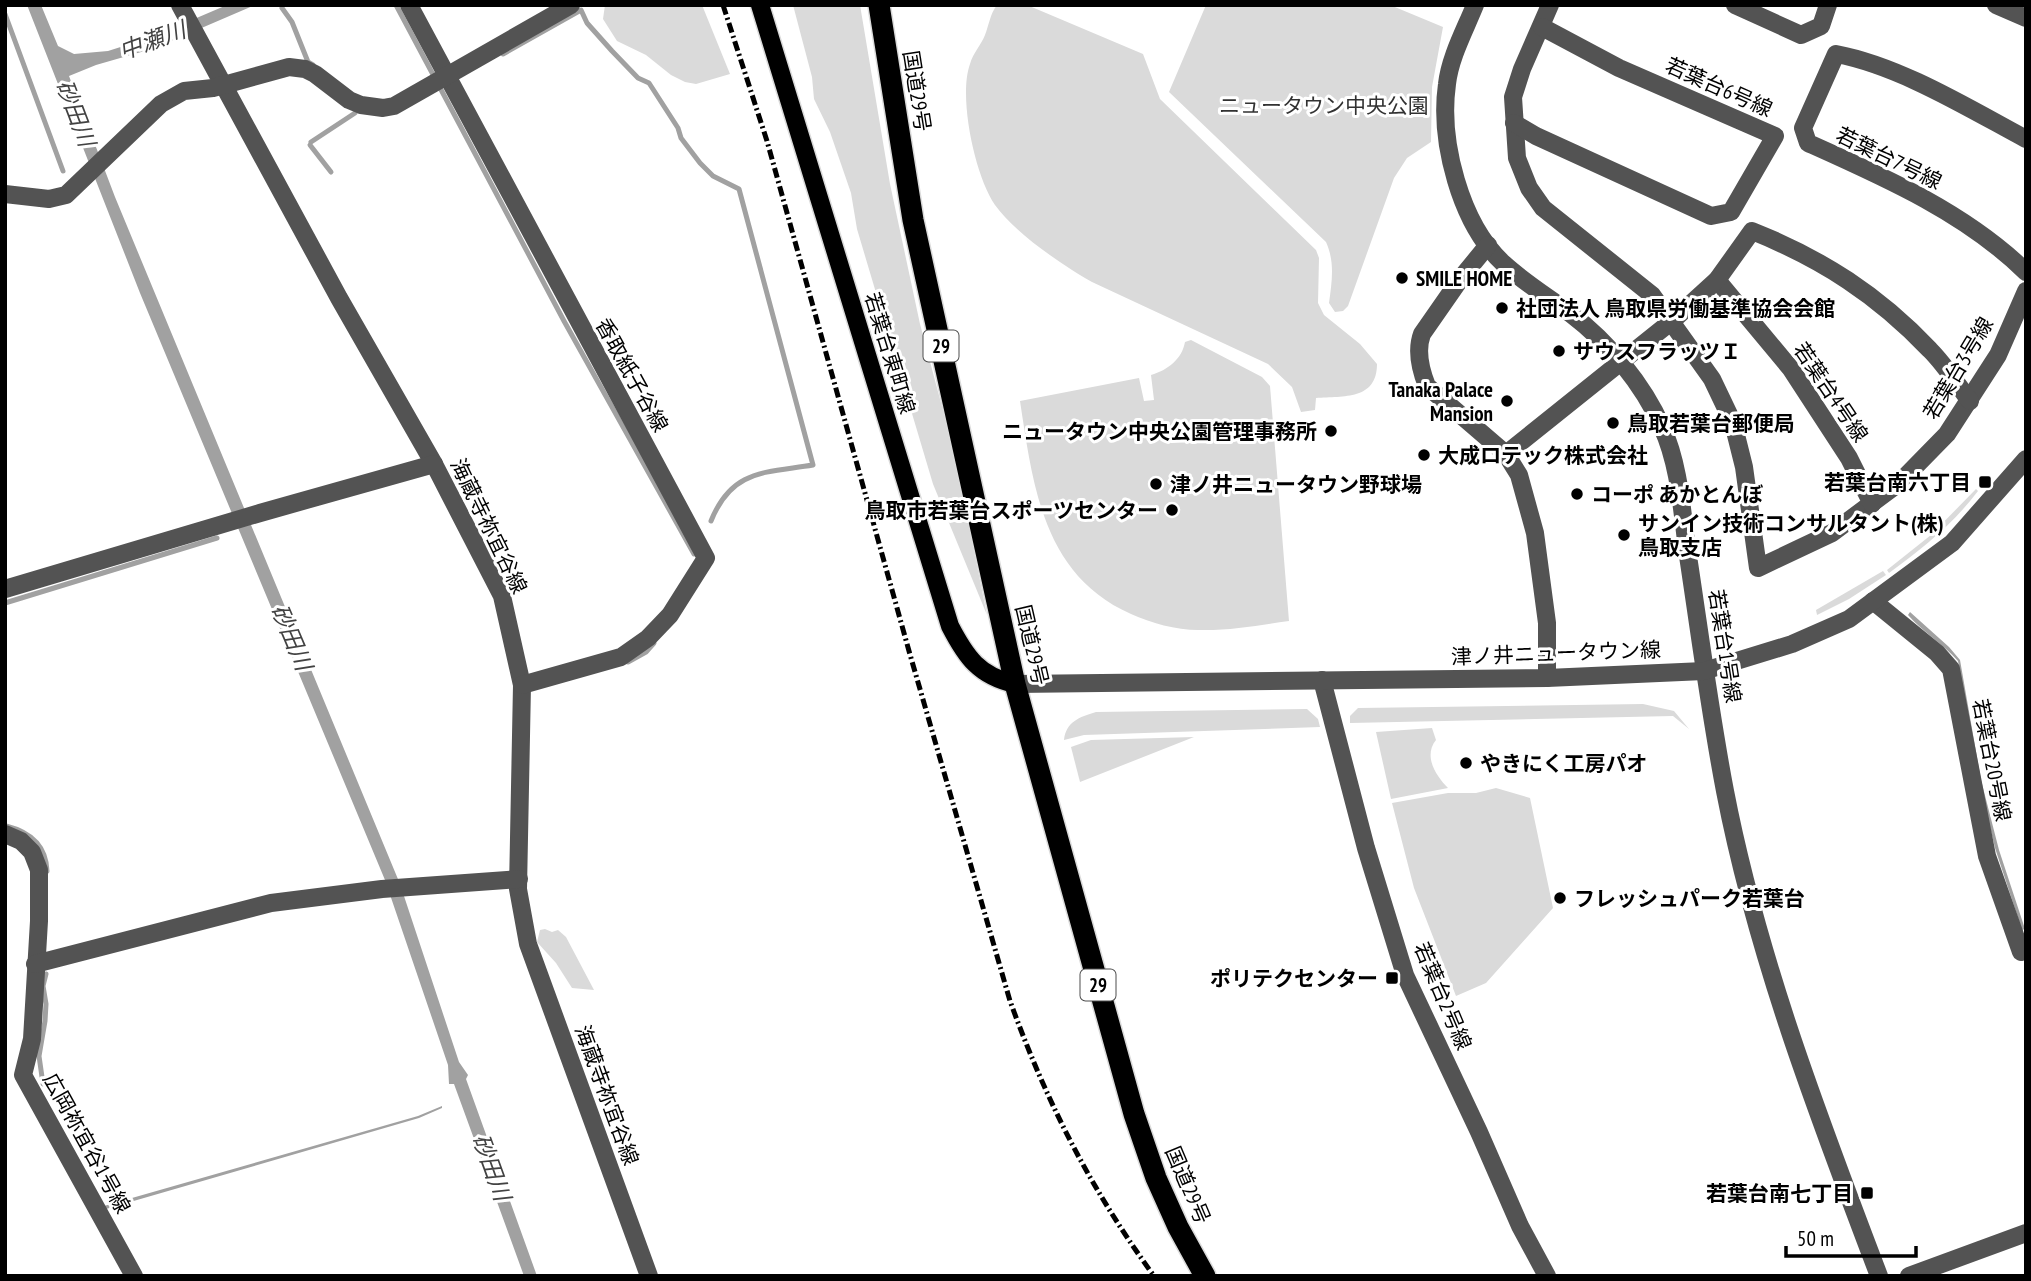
<svg xmlns="http://www.w3.org/2000/svg" width="2031" height="1281" viewBox="0 0 2031 1281" font-family="'PT Sans Narrow','Noto Sans JP',sans-serif">
<rect width="100%" height="100%" fill="#fff"/>
<g fill="#dadada">
<polygon points="605,5 702,5 730,74 696,84 685,82 671,75 646,55 617,41 603,19"/>
<polygon points="793,5 860,5 890,184 920,324 953,448 987,615 933,484 857,229 851,193 830,132 814,99 812,77"/>
<path d="M 997,5 L 1027,5 L 1143,54 L 1160,99 L 1316,250 L 1319,258 L 1318,303 L 1324,315 L 1360,344 L 1377,364 C 1377,400 1344,396 1316,398 L 1315,410 L 1301,412 L 1292,387 L 1268,364 L 1092,282 C 1062,265 1015,233 995,205 C 975,176 958,97 970,64 C 973,53 981,45 985,35 C 989,25 990,14 997,5 Z"/>
<path d="M 1206,5 L 1390,5 L 1443,27 L 1432,87 L 1431,142 L 1407,158 L 1394,178 L 1348,306 L 1343,311 L 1335,312 L 1329,303 C 1332,281 1335,262 1326,242 L 1169,92 Z"/>
<path d="M 1191,340 L 1262,377 L 1270,386 L 1289,621 C 1259,625 1229,631 1198,630 C 1176,630 1151,623 1131,614 C 1043,575 1033,486 1020,401 L 1139,378 L 1144,401 L 1154,400 L 1151,375 C 1168,370 1182,359 1185,342 Z"/>
<path d="M 1976,489 L 1978,491 C 1953,524 1922,549 1889,573 L 1887,570 L 1931,535 Z"/>
<polygon points="1883,571 1886,575 1849,599 1817,615 1816,610"/>
<polygon points="1643,704 1674,711 1689,729 1673,716 1350,723 1350,716 1358,708"/>
<path d="M 1307,709 L 1318,719 L 1320,727 L 1084,735 L 1064,740 C 1066,722 1079,717 1096,712 Z"/>
<path d="M 1432,728 L 1436,740 C 1423,756 1436,776 1448,788 L 1391,799 L 1376,732 Z"/>
<polygon points="1194,737 1080,782 1071,747 1091,740"/>
<polygon points="1496,788 1530,798 1553,908 1486,983 1456,996 1414,888 1392,803 1448,793 1476,793"/>
<polygon points="545,929 552,932 558,930 566,937 594,990 572,988 556,963 537,942 540,930"/>
</g>
<g fill="#a1a1a1">
<polygon points="27,5 41,5 58,46 74,54 108,51 152,37 227,5 255,5 155,48 96,65 69,76 115,197 400,884 459,1062 468,1075 466,1079 537,1276 524,1276 454,1084 449,1084 448,1065 385,880 140,293"/>
<path d="M 1910,612 L 1949,647 L 1960,660 L 1981,780 L 1999,850 L 2025,929 L 2022,930 L 1995,848 L 1982,794 L 1958,661 C 1943,644 1923,632 1908,615 Z"/>
<polygon points="442,1106 442,1108 419,1118 106,1209 104,1206 418,1116"/>
</g>
<g fill="none" stroke-linecap="round" stroke-linejoin="round">
<g stroke="#a1a1a1" stroke-width="5">
<polyline points="396,5 564,321 694,554"/>
<polyline points="282,8 292,22 308,62 313,65"/>
<polyline points="5,14 63,171"/>
<path d="M 503,54 L 581,10 L 587,23 L 612,51 L 638,78 L 649,83 L 678,128 L 681,138 L 700,163 L 713,176 L 739,189 L 813,465 C 765,473 732,469 711,521"/>
<polyline points="311,142 355,113"/>
<polyline points="310,145 331,172"/>
<polyline points="5,603 217,538"/>
<polyline points="628,662 646,652 654,643"/>
<path d="M 6,826 C 30,832 46,845 47,871"/>
<polyline points="43,1084 39,1056 45,1021 46,1004 43,986 46,974"/>
</g>
<defs>
<path id="major" d="M 760,5 L 950,626 C 966,657 979,676 1015,684"/>
<polyline id="highway" points="879,5 913,220 1015,684 1134,1114 1156,1178 1178,1227 1205,1276"/>
</defs>
<use href="#major" stroke="#dbdbdb" stroke-width="21"/>
<use href="#highway" stroke="#dbdbdb" stroke-width="24"/>
<g stroke="#535353" stroke-width="18">
<polyline points="180,5 339,298 434,464 502,596 522,685 518,889 528,944 649,1276"/>
<polyline points="409,5 706,558 670,615 648,638 621,657 522,685"/>
<path d="M 1475,5 C 1465,30 1450,57 1447,84 C 1439,141 1460,224 1504,264 C 1525,283 1548,297 1571,314 C 1608,342 1643,384 1662,427 C 1680,466 1682,514 1688,556 C 1700,635 1710,713 1725,791 C 1757,957 1819,1118 1879,1276"/>
<polyline points="1550,5 1522,69 1513,97 1517,158 1529,188 1543,208 1652,295 1712,379 1733,423 1744,467 1758,568 1832,533 1899,483 1947,434 1998,355 2026,291"/>
<polyline points="1735,5 1801,35 1821,26 1828,5"/>
<polyline points="1996,5 2026,18"/>
<polyline points="1514,123 1536,136 1711,216 1731,212 1775,136 1619,68 1542,27"/>
<path d="M 2026,139 C 1968,108 1900,66 1836,54 L 1803,128 L 1808,143 C 1884,177 1966,213 2026,272"/>
<polyline points="5,194 49,199 66,195 161,104 184,91 213,88 289,67 305,69 315,74 349,100 361,105 383,108 394,106 571,5"/>
<path d="M 1488,245 L 1461,278 L 1422,334 C 1416,350 1421,371 1427,386 L 1506,454 L 1519,475 L 1535,533 L 1547,623 L 1547,678"/>
<polyline points="1717,280 1791,369 1849,458 1872,504"/>
<path d="M 1506,454 L 1672,321 L 1717,280 L 1752,231 C 1822,259 1878,295 1930,350 C 1945,365 1957,384 1970,401"/>
<polyline points="5,589 260,513 434,464"/>
<polyline points="1873,601 1937,653 1951,669 1987,856 2021,952 2026,950"/>
<polyline points="1322,680 1366,848 1405,975 1479,1132 1520,1226 1547,1276"/>
<polyline points="1015,684 1547,678 1704,671 1792,644 1849,619 1952,543 2026,459"/>
<polyline points="5,834 21,841 32,852 39,870 39,921 32,1039 23,1075 134,1276"/>
<polyline points="35,964 271,903 382,889 519,879"/>
<polyline points="1909,1276 2026,1233"/>
</g>
<use href="#major" stroke="#000" stroke-width="18"/>
<use href="#highway" stroke="#000" stroke-width="21"/>
<path stroke="#000" stroke-width="5" stroke-dasharray="10 3.5 2 3.5" stroke-linecap="butt" d="M 723,5 L 767,141 L 909,651 L 1010,1001 C 1047,1103 1090,1188 1154,1276"/>
</g>
<g fill="#000" stroke="#fff" stroke-width="2.5">
<circle cx="1402" cy="278" r="7"/>
<circle cx="1502" cy="308" r="7"/>
<circle cx="1559" cy="351" r="7"/>
<circle cx="1507" cy="401" r="7"/>
<circle cx="1613" cy="423" r="7"/>
<circle cx="1331" cy="431" r="7"/>
<circle cx="1424" cy="455" r="7"/>
<rect x="1978" y="475" width="14" height="14" rx="3.5"/>
<circle cx="1156" cy="484" r="7"/>
<circle cx="1577" cy="494" r="7"/>
<circle cx="1172" cy="510" r="7"/>
<circle cx="1624" cy="535" r="7"/>
<circle cx="1466" cy="763" r="7"/>
<circle cx="1560" cy="898" r="7"/>
<rect x="1385" y="971" width="14" height="14" rx="3.5"/>
<rect x="1860" y="1186" width="14" height="14" rx="3.5"/>
</g>
<g text-anchor="middle" dominant-baseline="central" stroke-width="6" stroke-linejoin="round" paint-order="stroke">
<g fill="#fff" stroke="#4c4c4c" stroke-width="2">
<rect x="923.5" y="330.5" width="35" height="31" rx="5"/>
<rect x="1080.5" y="969.5" width="35" height="31" rx="5"/>
</g>
<g font-size="19" font-weight="bold" fill="#000">
<text x="941" y="346">29</text>
<text x="1098" y="985">29</text>
</g>
<g font-size="21" fill="#000" stroke="#fff">
<text transform="translate(1719 87) rotate(24)">若葉台6号線</text>
<text transform="translate(917 91) rotate(81)">国道29号</text>
<text transform="translate(1889 158) rotate(26)">若葉台7号線</text>
<text transform="translate(890 353) rotate(73)">若葉台東町線</text>
<text transform="translate(1958 368) rotate(-59)">若葉台3号線</text>
<text transform="translate(632 375) rotate(61)">香取紙子谷線</text>
<text transform="translate(1831 392) rotate(56)">若葉台4号線</text>
<text transform="translate(489 526) rotate(64)">海蔵寺祢宜谷線</text>
<text transform="translate(1032 645) rotate(77)">国道29号</text>
<text transform="translate(1725 646) rotate(81)">若葉台1号線</text>
<text transform="translate(1556 653) rotate(-2)">津ノ井ニュータウン線</text>
<text transform="translate(1992 760) rotate(79)">若葉台20号線</text>
<text transform="translate(1443 996) rotate(67)">若葉台2号線</text>
<text transform="translate(607 1095) rotate(70)">海蔵寺祢宜谷線</text>
<text transform="translate(87 1143) rotate(61)">広岡祢宜谷1号線</text>
<text transform="translate(1188 1185) rotate(67)">国道29号</text>
</g>
<g font-size="21" fill="#313131" stroke="#fff">
<text x="1324" y="105">ニュータウン中央公園</text>
</g>
<g font-size="21" font-weight="bold" fill="#000" stroke="#fff" text-anchor="start">
<text x="1416" y="278">SMILE HOME</text>
<text x="1516" y="308">社団法人 鳥取県労働基準協会会館</text>
<text x="1573" y="351">サウスフラッツＩ</text>
<text x="1493" y="389" text-anchor="end">Tanaka Palace<tspan x="1493" dy="24">Mansion</tspan></text>
<text x="1627" y="423">鳥取若葉台郵便局</text>
<text x="1317" y="431" text-anchor="end">ニュータウン中央公園管理事務所</text>
<text x="1438" y="455">大成ロテック株式会社</text>
<text x="1971" y="482" text-anchor="end">若葉台南六丁目</text>
<text x="1170" y="484">津ノ井ニュータウン野球場</text>
<text x="1591" y="494">コーポ あかとんぼ</text>
<text x="1158" y="510" text-anchor="end">鳥取市若葉台スポーツセンター</text>
<text x="1638" y="523">サンイン技術コンサルタント(株)<tspan x="1638" dy="24">鳥取支店</tspan></text>
<text x="1480" y="763">やきにく工房パオ</text>
<text x="1574" y="898">フレッシュパーク若葉台</text>
<text x="1378" y="978" text-anchor="end">ポリテクセンター</text>
<text x="1853" y="1193" text-anchor="end">若葉台南七丁目</text>
</g>
<g font-size="23" font-style="italic" fill="#424242" stroke="#fff">
<text transform="translate(152 40) rotate(-20)">中瀬川</text>
<text transform="translate(76 113) rotate(69)">砂田川</text>
<text transform="translate(292 637) rotate(67)">砂田川</text>
<text transform="translate(492 1167) rotate(70)">砂田川</text>
</g>
</g>
<rect width="2031" height="1281" fill="none" stroke="#000000" stroke-width="14"/>
<path d="M1786 1246v10h130v-10" fill="none" stroke="#000000" stroke-width="3.5"/>
<text x="1797" y="1246" font-size="21" fill="#000000" stroke="#ffffff" stroke-width="5" paint-order="stroke">50 m</text>
</svg>
